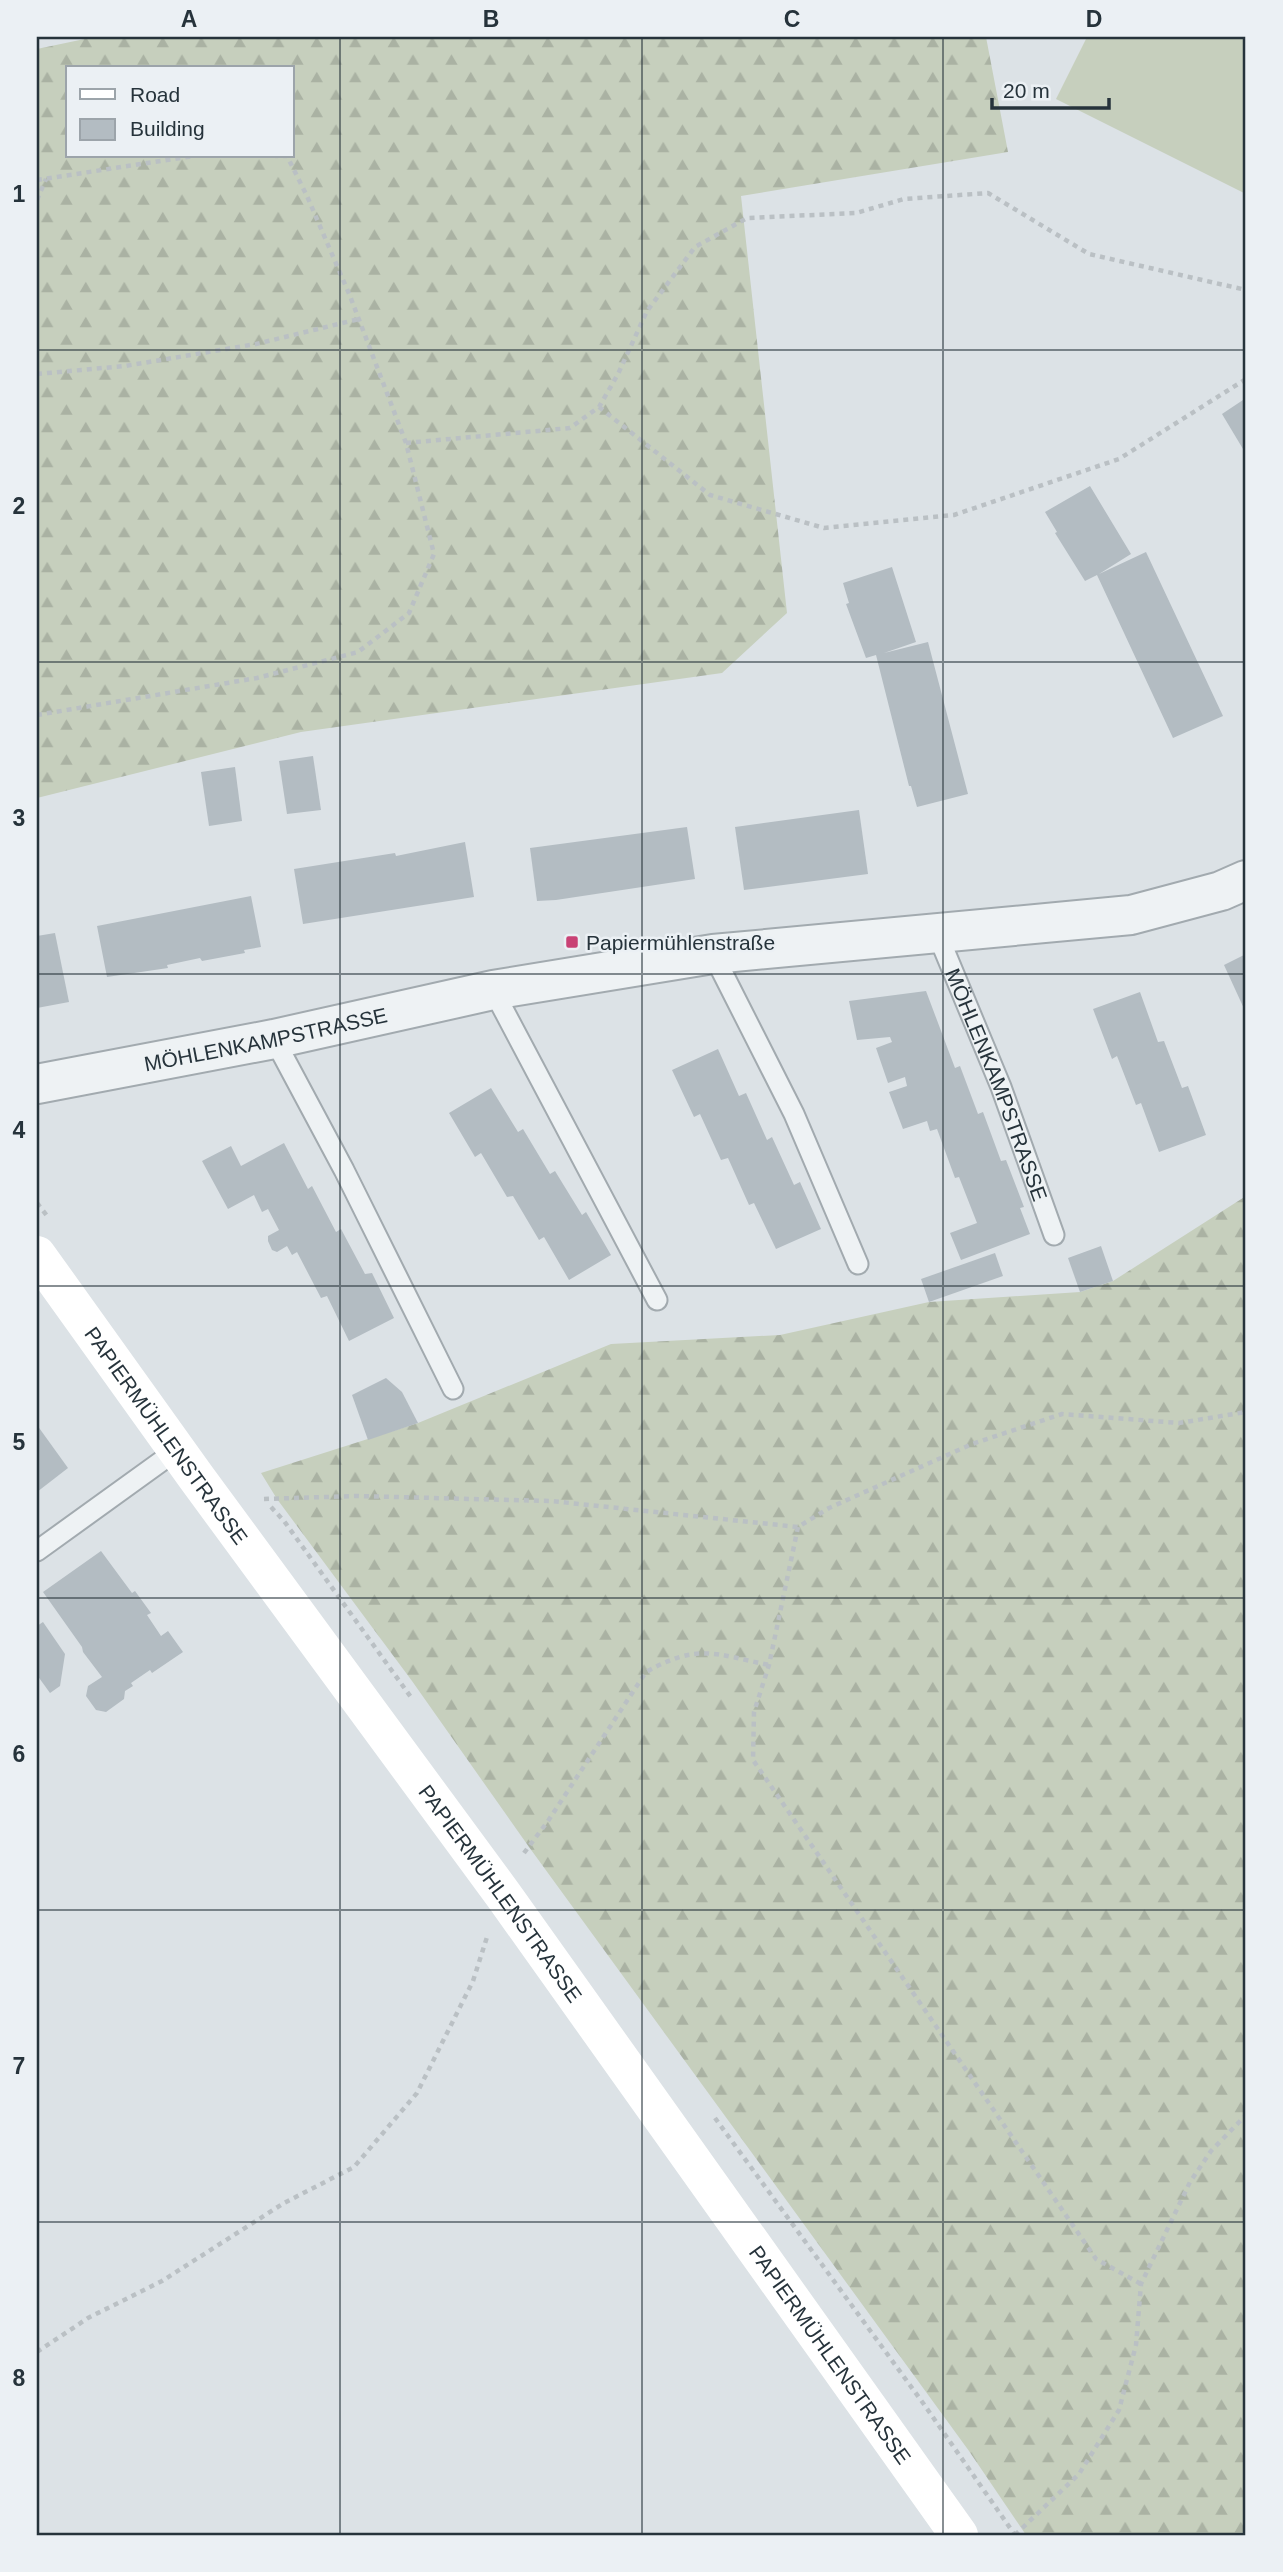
<svg xmlns="http://www.w3.org/2000/svg" width="1283" height="2572" viewBox="0 0 1283 2572" font-family="Helvetica,sans-serif">
<defs>
<pattern id="forest-firs" width="22" height="20" patternUnits="userSpaceOnUse" patternTransform="scale(1.75)"><rect width="22" height="20" fill="#c6cfbd"/><path d="M5 1l3.5 6h-7zM16 11l3.5 6h-7z" fill="#aab2a3"/></pattern>
</defs>
<rect width="100%" height="100%" fill="#dce2e6"/>
<g fill="url(#forest-firs)" fill-rule="evenodd">
<path d="M 94,37 L 986,37 L 1008,152 L 741,196 L 787,613 L 722,673 L 301,732 L 37,798 L 37,49 ZM 68,68 L 292,68 L 292,156 L 68,156 Z"/>
<polygon points="1246,1196 1246,2535 1026,2535 969,2451 529,1847 412,1681 277,1499 261,1473 418,1423 611,1344 780,1335 929,1302 1080,1292 1113,1281"/>
</g>
<polygon fill="#c6cfbd" points="1087,37 1246,37 1246,194 1056,99"/>
<g fill="#b3bcc2">
<polygon points="1246,398 1246,454 1222,414"/>
<polygon points="1090,486 1131,554 1099,574 1146,552 1223,716 1173,738 1097,575 1085,581 1055,533 1057,532 1045,512"/>
<polygon points="892,567 916,642 884,653 928,642 968,794 917,807 911,786 909,786 876,655 866,658 846,604 849,603 843,583"/>
<polygon points="313,756 321,810 287,814 279,761"/>
<polygon points="235,767 242,821 209,826 201,772"/>
<polygon points="859,810 868,874 744,890 735,827"/>
<polygon points="687,827 695,879 556,900 537,901 530,848"/>
<polygon points="465,842 474,897 303,924 294,869 395,853 396,856"/>
<polygon points="251,896 261,947 244,950 245,953 202,961 200,958 167,965 168,968 107,977 97,926"/>
<polygon points="55,933 69,1002 37,1008 37,936"/>
<polygon points="1246,954 1246,1013 1224,965"/>
<polygon points="926,991 955,1068 960,1066 978,1114 983,1112 1001,1161 1006,1160 1024,1207 1020,1208 1030,1234 961,1260 950,1233 977,1223 959,1177 955,1178 937,1129 930,1131 927,1121 903,1129 889,1092 907,1086 905,1077 888,1083 876,1048 892,1042 890,1037 857,1040 849,1001"/>
<polygon points="1140,992 1158,1042 1164,1041 1182,1088 1188,1086 1206,1135 1159,1152 1141,1103 1136,1105 1117,1056 1112,1059 1093,1009"/>
<polygon points="718,1049 739,1096 746,1093 767,1140 772,1137 794,1185 800,1182 821,1229 776,1249 754,1203 749,1205 728,1158 721,1160 700,1114 694,1117 672,1070"/>
<polygon points="491,1088 518,1132 523,1129 550,1174 555,1171 582,1215 586,1212 611,1255 569,1280 544,1237 539,1240 513,1196 507,1197 481,1153 475,1157 449,1113"/>
<polygon points="284,1143 308,1189 312,1186 336,1232 341,1229 365,1274 372,1273 394,1318 349,1341 327,1296 321,1298 297,1252 292,1255 287,1246 277,1252 272,1250 268,1241 268,1236 279,1230 268,1209 262,1212 254,1195 228,1209 202,1161 231,1146 241,1166"/>
<polygon points="1101,1246 1113,1281 1080,1292 1068,1258"/>
<polygon points="995,1253 1003,1276 929,1302 921,1279"/>
<polygon points="386,1378 402,1392 418,1423 368,1440 352,1395"/>
<polygon points="37,1425 68,1468 37,1492"/>
<polygon points="101,1551 132,1593 135,1591 151,1613 147,1615 161,1636 168,1631 183,1652 152,1673 150,1670 131,1683 133,1686 125,1691 124,1699 106,1712 96,1710 86,1696 88,1686 102,1677 83,1652 82,1647 43,1592"/>
<polygon points="43,1622 65,1654 60,1686 50,1693 37,1675 37,1626"/>
</g>
<g fill="none" stroke-linecap="round" stroke-linejoin="round">
<defs>
<g id="service">
<path id="s1" d="M 937,933 L 1001,1087 L 1054,1235"/>
<polyline points="713,954 794,1114 858,1264"/>
<polyline points="493,990 657,1300"/>
<polyline points="274,1039 344,1170 453,1389"/>
<polyline points="37,1551 177,1450"/>
</g>
<g id="tertiary">
<path id="s2" d="M 37,1084 L 274,1039 L 493,990 L 713,954 L 1131,915 L 1221,891 L 1246,880"/>
</g>
</defs>
<use href="#service" stroke="#a2aaaf" stroke-width="23"/>
<use href="#tertiary" stroke="#a2aaaf" stroke-width="42"/>
<g stroke="#bac0c4" stroke-width="4.5" stroke-dasharray="5 5" stroke-linecap="butt">
<polyline points="37,180 193,156"/>
<polyline points="37,200 46,179"/>
<polyline points="37,374 125,366 256,344 359,319"/>
<polyline points="599,407 710,495 824,528 954,515 1119,459 1246,379"/>
<polyline points="406,443 570,428 599,407 618,374 647,311 695,247 747,218 856,213 904,199 988,193 1089,254 1246,290"/>
<polyline points="37,715 257,678 358,652 409,613 434,554 406,443 350,296 307,196 287,156 275,156"/>
<polyline points="37,1203 48,1217"/>
<polyline points="264,1499 356,1496 551,1501 798,1527 829,1508 972,1444 1062,1414 1179,1423 1246,1412"/>
<polyline points="271,1507 284,1521 413,1700"/>
<polyline points="798,1527 769,1665 754,1712 753,1760 1096,2259 1141,2284"/>
<path d="M 524,1853 L 548,1821 L 646,1672 C 698,1643 715,1654 769,1665"/>
<polyline points="715,2118 923,2403 1015,2535"/>
<polyline points="37,2352 88,2318 162,2281 284,2203 354,2167 417,2093 473,1981 487,1937"/>
<polyline points="1015,2535 1079,2474 1119,2410 1136,2345 1141,2284 1190,2182 1211,2151 1246,2115"/>
</g>
<use href="#service" stroke="#eef2f4" stroke-width="19"/>
<use href="#tertiary" stroke="#eef2f4" stroke-width="38"/>
<path stroke="#fff" stroke-width="38" id="s3" d="M 37,1255 L 196,1477 L 504,1896 L 959,2535"/>
</g>
<path fill="none" stroke="#26333b" stroke-width="2" stroke-opacity="0.55" d="M 340,37 L 340,2535M 642,37 L 642,2535M 943,37 L 943,2535M 37,350 L 1246,350M 37,662 L 1246,662M 37,974 L 1246,974M 37,1286 L 1246,1286M 37,1598 L 1246,1598M 37,1910 L 1246,1910M 37,2222 L 1246,2222"/>
<rect fill="#c94275" stroke="#ebf0f4" stroke-width="2.5" x="565" y="935" width="14" height="14" rx="3.5"/>
<g text-anchor="middle" dominant-baseline="central" stroke-width="5" stroke-linejoin="round" paint-order="stroke">
<g font-size="21" fill="#26333b" stroke="#ebf0f4" text-anchor="start">
<text x="586" y="942">Papiermühlenstraße</text>
</g>
<g font-size="21" fill="#26333b" stroke="#ebf0f4">
<text stroke="none"><textPath href="#s2" startOffset="233">MÖHLENKAMPSTRASSE</textPath></text>
<text stroke="none"><textPath href="#s1" startOffset="163">MÖHLENKAMPSTRASSE</textPath></text>
<text stroke="none"><textPath href="#s3" startOffset="222">PAPIERMÜHLENSTRASSE</textPath></text>
<text stroke="none"><textPath href="#s3" startOffset="789">PAPIERMÜHLENSTRASSE</textPath></text>
<text stroke="none"><textPath href="#s3" startOffset="1356">PAPIERMÜHLENSTRASSE</textPath></text>
</g>
</g>
<rect width="1283" height="2572" fill="none" stroke="#ebf0f4" stroke-width="77"/>
<rect x="66" y="66" width="228" height="91" fill="#ebf0f4" stroke="#9ca4aa" stroke-width="2"/>
<rect x="80" y="89" width="35" height="10" fill="#ffffff" stroke="#9ca4aa" stroke-width="2"/>
<text x="130" y="102" font-size="21" fill="#26333b">Road</text>
<rect x="80" y="119" width="35" height="21" fill="#b3bcc2" stroke="#9ca4aa" stroke-width="2"/>
<text x="130" y="136" font-size="21" fill="#26333b">Building</text>
<path d="M992 98v10h117v-10" fill="none" stroke="#26333b" stroke-width="3.5"/>
<text x="1003" y="98" font-size="21" fill="#26333b" stroke="#ebf0f4" stroke-width="5" paint-order="stroke">20 m</text>
<rect x="38" y="38" width="1206" height="2496" fill="none" stroke="#26333b" stroke-width="2.5"/>
<g font-size="23" text-anchor="middle" font-weight="bold" fill="#26333b">
<text x="189" y="27">A</text>
<text x="491" y="27">B</text>
<text x="792" y="27">C</text>
<text x="1094" y="27">D</text>
<text x="19" y="202">1</text>
<text x="19" y="514">2</text>
<text x="19" y="826">3</text>
<text x="19" y="1138">4</text>
<text x="19" y="1450">5</text>
<text x="19" y="1762">6</text>
<text x="19" y="2074">7</text>
<text x="19" y="2386">8</text>
</g>
</svg>
